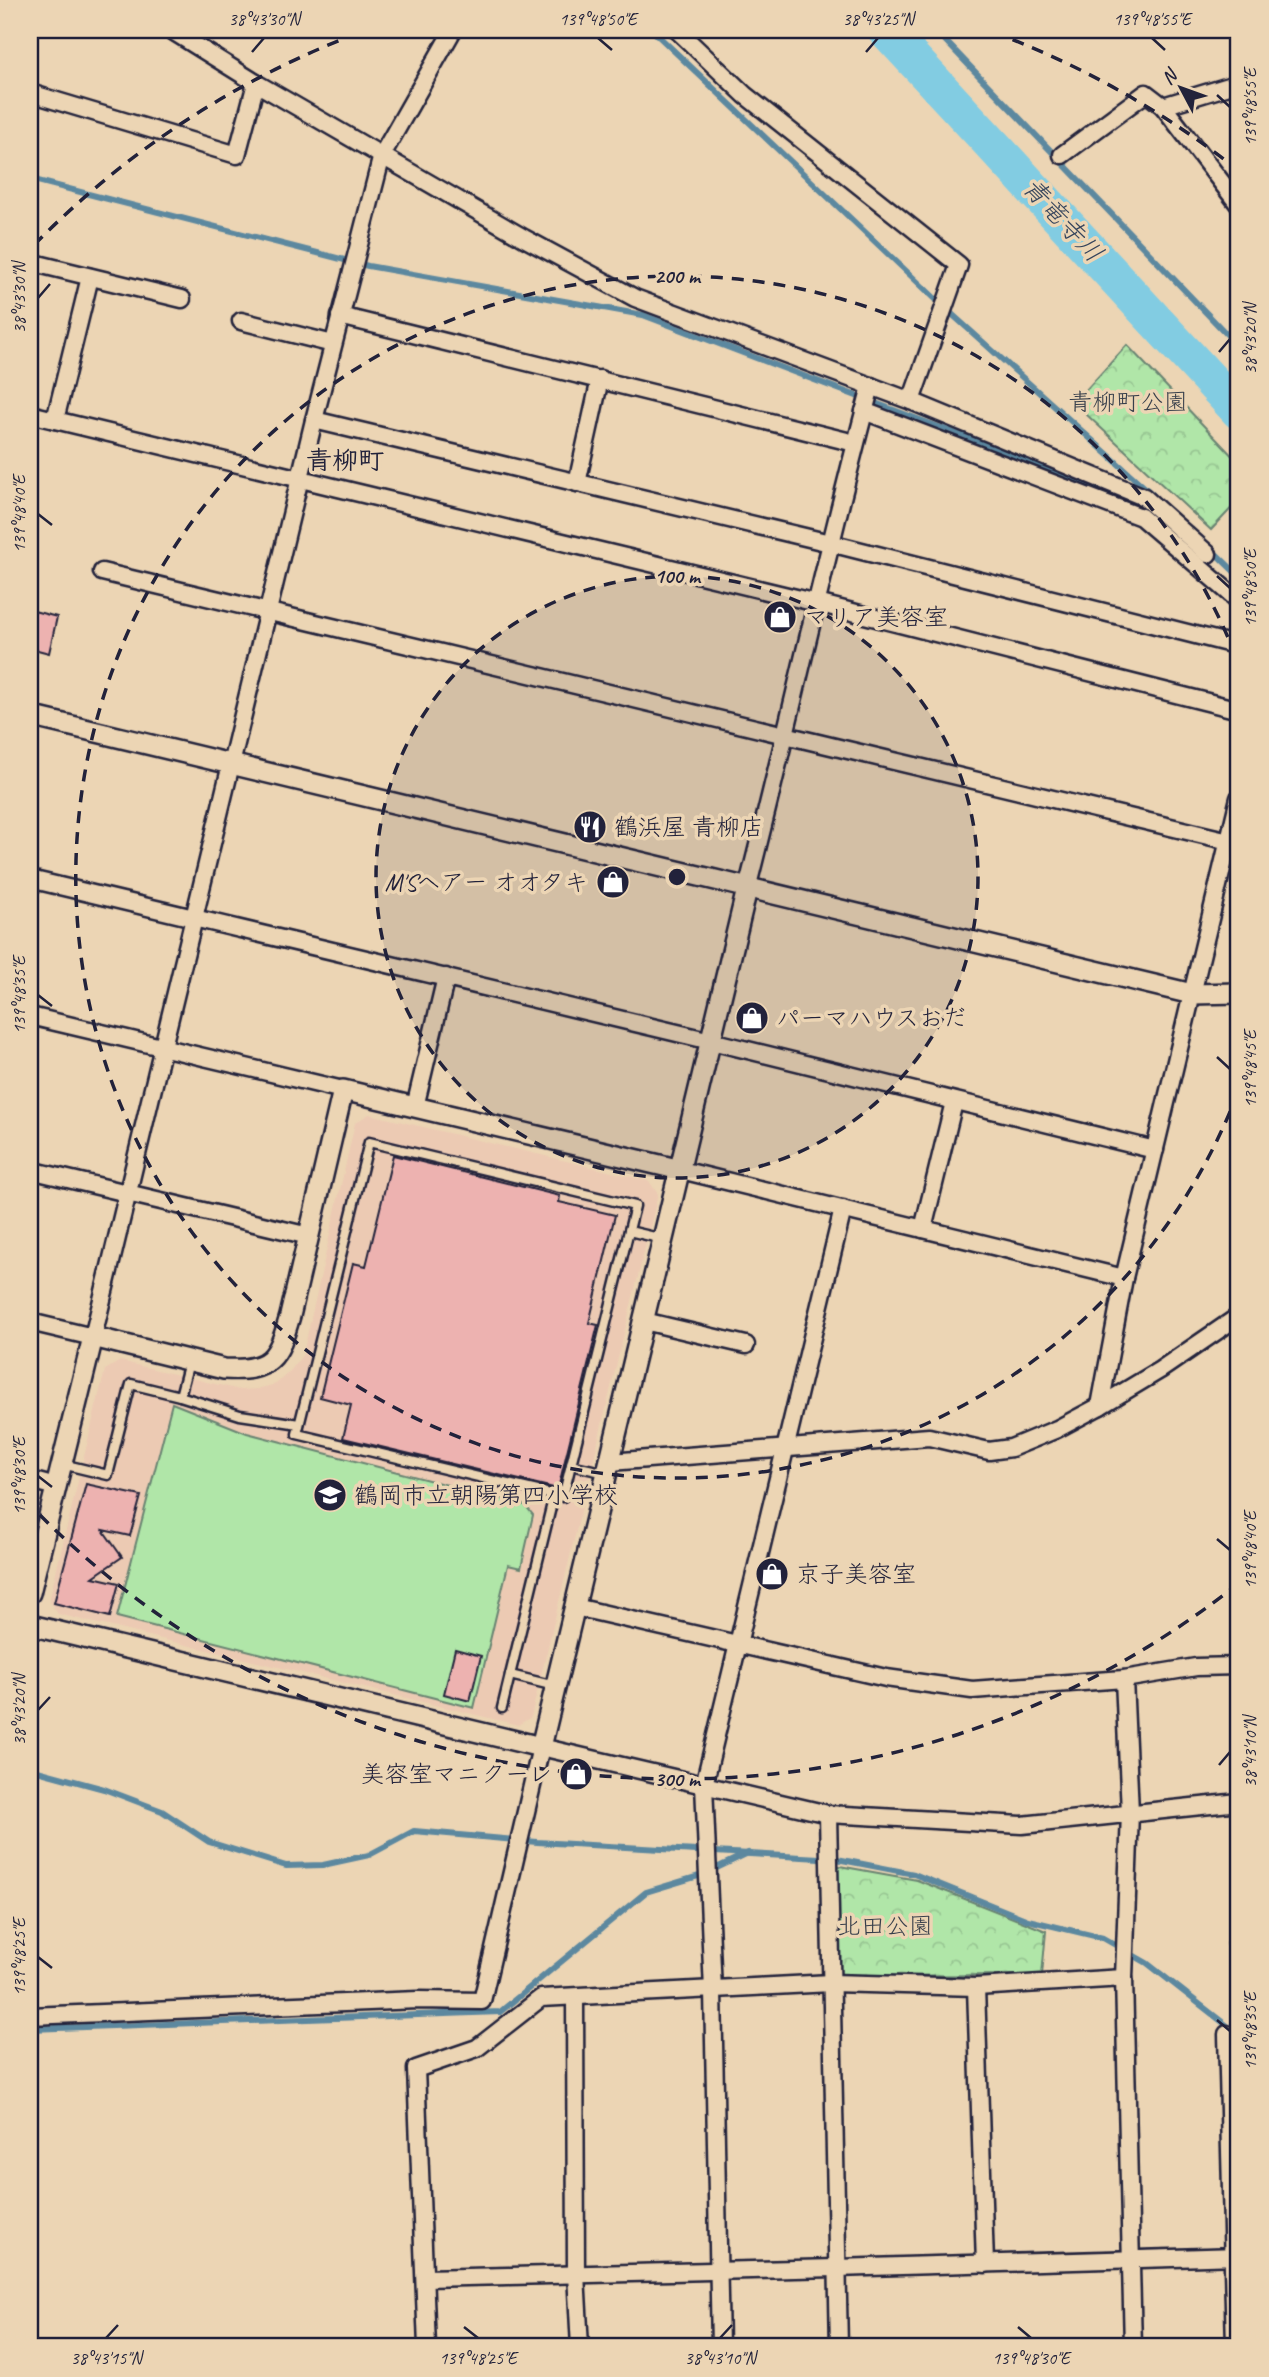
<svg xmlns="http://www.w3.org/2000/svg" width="1269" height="2377" viewBox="0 0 1269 2377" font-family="Caveat,'Klee One',sans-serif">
<defs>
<pattern id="forest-crowns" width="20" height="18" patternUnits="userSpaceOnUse" patternTransform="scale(1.75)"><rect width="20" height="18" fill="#b0e6a8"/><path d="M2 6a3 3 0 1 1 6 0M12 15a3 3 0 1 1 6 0" fill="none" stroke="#97c592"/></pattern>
</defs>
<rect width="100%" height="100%" fill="#ecd5b4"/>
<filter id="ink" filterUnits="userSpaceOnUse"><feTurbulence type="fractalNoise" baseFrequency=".0143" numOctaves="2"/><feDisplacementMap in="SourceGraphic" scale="14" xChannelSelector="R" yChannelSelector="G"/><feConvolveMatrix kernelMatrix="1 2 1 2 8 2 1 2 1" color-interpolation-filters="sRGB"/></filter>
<g filter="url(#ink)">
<polygon fill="#eccab3" points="369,1114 649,1181 658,1194 531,1717 518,1725 58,1614 49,1601 105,1370 120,1361 240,1390 257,1389 276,1384 291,1370 303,1354 355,1123"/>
<g fill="url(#forest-crowns)" stroke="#698472" stroke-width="2">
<polygon points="1127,345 1239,463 1239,500 1211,530 1074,403"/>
<polygon points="834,1865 917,1880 1046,1931 1042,1975 837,1976"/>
</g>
<polygon fill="#b0e6a8" stroke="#698472" stroke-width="2" points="172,1403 247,1433 525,1505 533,1515 521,1568 508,1565 474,1708 117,1617"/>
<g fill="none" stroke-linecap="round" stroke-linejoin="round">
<g stroke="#5c889f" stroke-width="6">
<polyline points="652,30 944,307 1153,495"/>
<polyline points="935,30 1239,347"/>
<polyline points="30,179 368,266 643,315 1028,461 1152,512"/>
<polyline points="1210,548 1239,576"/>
<polyline points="30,1769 104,1789 162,1811 209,1842 286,1866 323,1865 369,1855 414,1831 537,1842 837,1859 914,1874 1028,1920 1103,1938 1147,1963 1239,2035"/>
<polyline points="30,2029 500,2012 646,1892 702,1875 748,1853"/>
</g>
<polyline stroke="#82cce2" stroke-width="37" points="886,30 1239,411"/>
</g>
<g fill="#edb2b0" stroke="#22223b" stroke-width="2">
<polygon points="30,610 57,617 49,653 30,648"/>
<polygon points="393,1155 560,1196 559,1202 615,1215 589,1323 598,1325 558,1489 343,1438 351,1405 320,1397 353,1263 366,1266"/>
<polygon points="86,1484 141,1496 130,1536 103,1530 122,1557 93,1577 119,1583 110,1617 54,1603"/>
<polygon points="455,1649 481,1656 470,1701 444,1694"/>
</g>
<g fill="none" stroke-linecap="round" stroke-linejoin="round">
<defs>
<g id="service">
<polygon points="369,1142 635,1206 563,1497 297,1434"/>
<polyline points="629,1231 663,1239"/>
<polyline points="180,1396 189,1362"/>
<polyline points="62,1464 108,1475 131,1384 180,1396 240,1415 299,1424"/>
<polyline points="571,1465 606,1473"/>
<polyline points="510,1675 555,1686"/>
<polyline points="502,1708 554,1495"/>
</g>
<g id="minor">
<polyline points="171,30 256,83 524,238 635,298 911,401 959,265 745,95 677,30"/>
<polyline points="30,93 237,155 256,83"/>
<polyline points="1163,106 1239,83"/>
<polyline points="1062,155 1146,93 1163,106 1239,205"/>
<polyline points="30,262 182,299"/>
<polyline points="340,316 855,443"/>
<polyline points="241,321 333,344"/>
<polyline points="911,401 1144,497 1208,554"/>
<polyline points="864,411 1141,517 1239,601"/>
<polyline points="30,414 817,603 1239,710"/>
<polyline points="55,420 90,277"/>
<polyline points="314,420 830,543 1239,646"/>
<polyline points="577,483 600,379"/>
<polyline points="102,572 1229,841"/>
<polyline points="30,879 711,1041 1155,1150"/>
<path d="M 747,889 C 790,721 826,553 871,386"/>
<polyline points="30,1016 343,1090"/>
<polyline points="415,1107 446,977"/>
<polyline points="30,1170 309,1236"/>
<polyline points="681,1170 1124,1278"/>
<polyline points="923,1229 954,1102"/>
<polyline points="644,1321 746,1345"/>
<polyline points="30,1322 93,1337 314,420 382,155 453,30"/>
<polyline points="1100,1406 1124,1278 1239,798"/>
<polyline points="610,1462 929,1437 989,1451 1011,1448 1057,1429 1100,1406 1160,1370 1239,1316"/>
<polyline points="30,1480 56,1487"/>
<polyline points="575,1607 886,1678 972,1690 1124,1679 1196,1667 1239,1666"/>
<polyline points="828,1814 839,2347"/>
<polyline points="1236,1944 1239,1943"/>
<polyline points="1124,1978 1130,1812 1124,1679"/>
<polyline points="976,1987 985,2264"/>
<polyline points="575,1997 576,2274 580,2347"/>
<polyline points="30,2016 418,2000 482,2001 541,1747 828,1814 1022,1825 1239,1802"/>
<polyline points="1227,2034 1235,2347"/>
<polyline points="425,2278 836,2268 1239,2256"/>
<polyline points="427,2347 416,2069 477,2048 541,1998 831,1983 976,1987 1124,1978 1133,2347"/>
<polyline points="720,2347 713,1991 704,1785 843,1209"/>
</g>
<g id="tertiary">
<polyline points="30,716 1192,994 1239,993"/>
<path d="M 30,1593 L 93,1337 L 224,1369 C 271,1372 278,1358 290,1316 L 343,1090 L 681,1170"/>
<polyline points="30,1625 541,1747 747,889"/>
</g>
</defs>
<use href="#service" stroke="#22223b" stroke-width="13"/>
<use href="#minor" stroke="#22223b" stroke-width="21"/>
<use href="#tertiary" stroke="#22223b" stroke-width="24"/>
<use href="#service" stroke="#ecd5b4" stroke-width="8"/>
<use href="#minor" stroke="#ecd5b4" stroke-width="16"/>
<use href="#tertiary" stroke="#ecd5b4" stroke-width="19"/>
</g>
</g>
<path fill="none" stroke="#22223b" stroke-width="2.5" d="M 598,38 L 612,50M 1152,38 L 1165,50M 252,52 L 264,38M 866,52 L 878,38M 1217,95 L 1230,107M 38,298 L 50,284M 1219,352 L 1230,339M 38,514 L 52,525M 1217,576 L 1230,588M 38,995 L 52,1006M 1217,1057 L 1230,1069M 38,1476 L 52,1487M 1217,1539 L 1230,1550M 38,1710 L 50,1697M 1219,1765 L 1230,1752M 38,1957 L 52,1968M 1217,2020 L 1230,2031M 464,2327 L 478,2338M 1018,2327 L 1031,2338M 106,2338 L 118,2325M 720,2338 L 732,2325"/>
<circle cx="677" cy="877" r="301" fill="#22223b" fill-opacity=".12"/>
<g fill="none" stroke="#22223b" stroke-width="3.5" stroke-dasharray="12 9">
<circle cx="677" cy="877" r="301"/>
<path d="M1238 1092A601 601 0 1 1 1238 662"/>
<path d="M1239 1583A902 902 0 0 1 34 1509M34 245A902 902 0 0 1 361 32M993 32A902 902 0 0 1 1239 171"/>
</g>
<defs>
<symbol id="shop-disc" viewBox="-11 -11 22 22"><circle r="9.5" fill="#22223b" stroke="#ecd5b4"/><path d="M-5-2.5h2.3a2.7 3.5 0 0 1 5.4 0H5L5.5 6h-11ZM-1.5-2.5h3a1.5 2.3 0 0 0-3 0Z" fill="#fff"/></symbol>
<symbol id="restaurant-disc" viewBox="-11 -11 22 22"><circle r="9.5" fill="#22223b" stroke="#ecd5b4"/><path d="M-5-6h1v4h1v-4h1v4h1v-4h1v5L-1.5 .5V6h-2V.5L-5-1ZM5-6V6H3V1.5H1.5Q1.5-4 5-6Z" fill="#fff"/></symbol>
<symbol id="school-disc" viewBox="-11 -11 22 22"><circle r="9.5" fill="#22223b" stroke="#ecd5b4"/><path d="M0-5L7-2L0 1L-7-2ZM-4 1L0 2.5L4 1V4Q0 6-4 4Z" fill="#fff"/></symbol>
</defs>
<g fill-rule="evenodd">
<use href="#shop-disc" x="761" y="598" width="38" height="38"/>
<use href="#restaurant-disc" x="571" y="808" width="38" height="38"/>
<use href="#shop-disc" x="594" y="863" width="38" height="38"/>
<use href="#shop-disc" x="733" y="999" width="38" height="38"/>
<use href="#school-disc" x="311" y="1476" width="38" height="38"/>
<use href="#shop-disc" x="753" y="1555" width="38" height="38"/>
<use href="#shop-disc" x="557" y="1755" width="38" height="38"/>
</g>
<g text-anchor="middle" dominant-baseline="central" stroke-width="7" stroke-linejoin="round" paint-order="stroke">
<g font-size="24" fill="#373f4b" stroke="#ecd5b4">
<text x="1128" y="402">青柳町公園</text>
<text x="885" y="1926">北田公園</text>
</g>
<g font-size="24" fill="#22223b" stroke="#ecd5b4" text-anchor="start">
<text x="804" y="617">マリア美容室</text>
<text x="614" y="827">鶴浜屋 青柳店</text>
<text x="588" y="882" text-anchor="end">M'Sヘアー オオタキ</text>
<text x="776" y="1018">パーマハウスおだ</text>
<text x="354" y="1495">鶴岡市立朝陽第四小学校</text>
<text x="796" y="1574">京子美容室</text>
<text x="552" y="1774" text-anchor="end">美容室マニクーレ</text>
</g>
<g font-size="26" font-style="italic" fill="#35445c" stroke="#ecd5b4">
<text transform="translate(1063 220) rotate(47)">青竜寺川</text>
</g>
<g font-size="26" font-weight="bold" fill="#22223b" stroke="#ecd5b4">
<text x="345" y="460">青柳町</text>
</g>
</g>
<circle cx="677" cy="877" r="10" fill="#22223b" stroke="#ecd5b4" stroke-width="3.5"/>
<g font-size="21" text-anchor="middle" font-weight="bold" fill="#22223b" stroke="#ecd5b4" stroke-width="7" stroke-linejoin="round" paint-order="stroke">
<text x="677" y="283">200 m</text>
<text x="677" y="583">100 m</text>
<text x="677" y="1786">300 m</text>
</g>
<rect width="1269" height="2377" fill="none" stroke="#ecd5b4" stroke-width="77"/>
<g transform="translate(1181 88) rotate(311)" stroke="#ecd5b4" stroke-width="5" paint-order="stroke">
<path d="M0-5L12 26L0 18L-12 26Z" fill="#22223b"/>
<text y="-10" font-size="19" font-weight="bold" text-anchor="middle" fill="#22223b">N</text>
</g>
<rect x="38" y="38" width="1192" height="2300" fill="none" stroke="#22223b" stroke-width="2.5"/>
<g font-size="18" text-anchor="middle" fill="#22223b">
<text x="264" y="25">38°43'30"N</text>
<text x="598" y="25">139°48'50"E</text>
<text x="878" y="25">38°43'25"N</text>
<text x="1152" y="25">139°48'55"E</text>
<text transform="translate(1250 107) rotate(-90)" y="6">139°48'55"E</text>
<text transform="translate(19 298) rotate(-90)" y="6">38°43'30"N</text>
<text transform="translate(1250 339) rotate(-90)" y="6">38°43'20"N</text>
<text transform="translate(19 514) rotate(-90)" y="6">139°48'40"E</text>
<text transform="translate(1250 588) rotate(-90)" y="6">139°48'50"E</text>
<text transform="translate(19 995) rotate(-90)" y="6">139°48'35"E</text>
<text transform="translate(1250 1069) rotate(-90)" y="6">139°48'45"E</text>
<text transform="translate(19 1476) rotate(-90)" y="6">139°48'30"E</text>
<text transform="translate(1250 1550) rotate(-90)" y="6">139°48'40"E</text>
<text transform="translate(19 1710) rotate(-90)" y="6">38°43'20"N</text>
<text transform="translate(1250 1752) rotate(-90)" y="6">38°43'10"N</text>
<text transform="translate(19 1957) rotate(-90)" y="6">139°48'25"E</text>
<text transform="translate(1250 2031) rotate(-90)" y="6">139°48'35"E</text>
<text x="106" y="2364">38°43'15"N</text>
<text x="478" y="2364">139°48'25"E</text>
<text x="720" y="2364">38°43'10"N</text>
<text x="1031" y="2364">139°48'30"E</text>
</g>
</svg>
